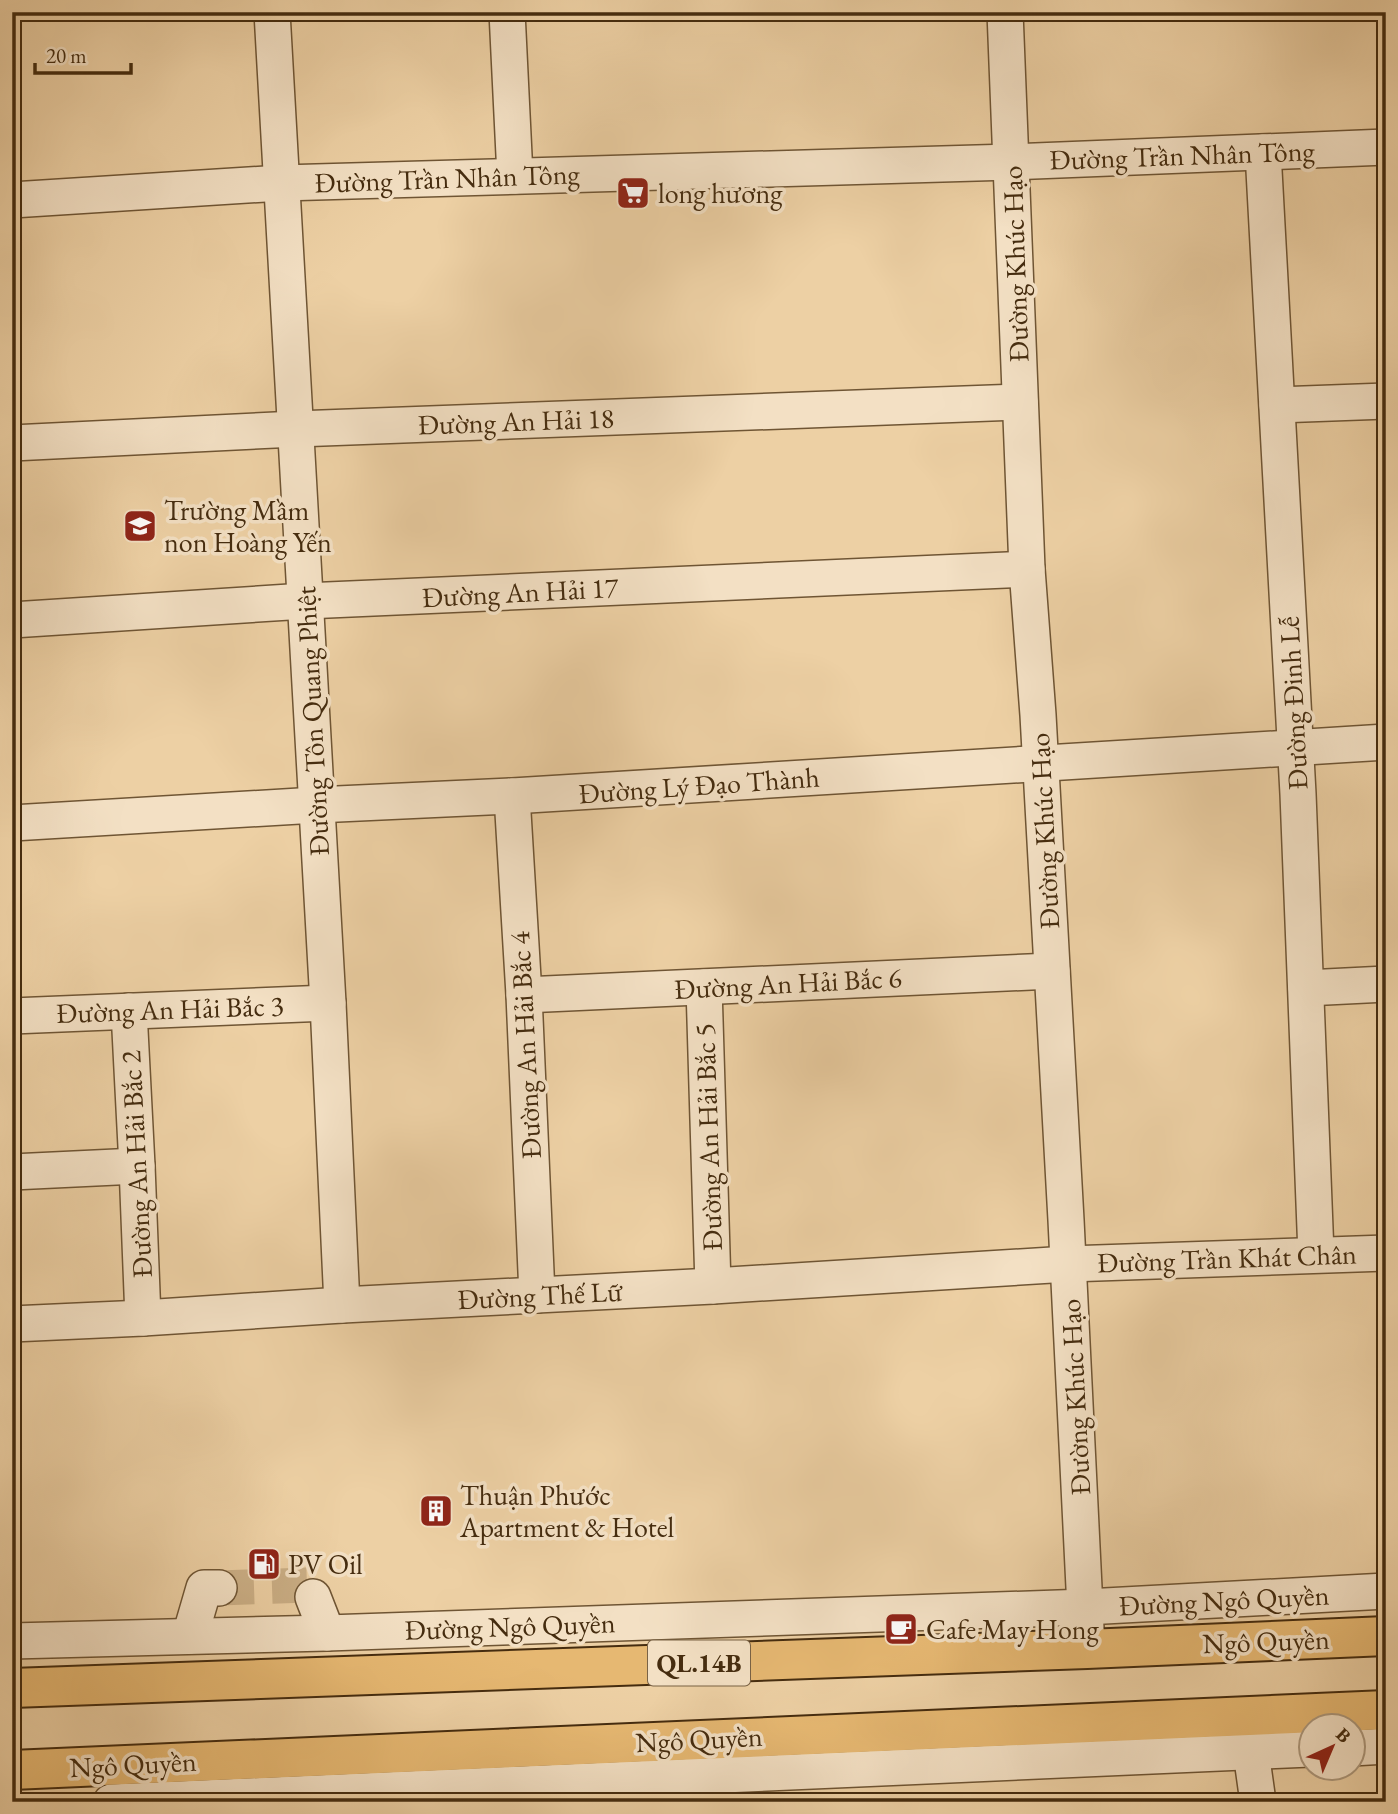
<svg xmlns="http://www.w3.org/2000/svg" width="1398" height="1814" viewBox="0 0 1398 1814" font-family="'EB Garamond',serif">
<rect width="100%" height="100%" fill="#edd0a4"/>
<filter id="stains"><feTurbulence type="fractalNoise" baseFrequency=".00286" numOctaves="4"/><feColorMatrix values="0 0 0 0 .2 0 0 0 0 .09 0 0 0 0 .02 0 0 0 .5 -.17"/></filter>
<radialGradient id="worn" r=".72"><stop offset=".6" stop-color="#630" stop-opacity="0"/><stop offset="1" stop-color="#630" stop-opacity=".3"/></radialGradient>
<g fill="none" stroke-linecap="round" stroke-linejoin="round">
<polyline stroke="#cbaf86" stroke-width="35" stroke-dasharray="35 18" stroke-linecap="butt" points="219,1588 309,1585 313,1597"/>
<defs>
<g id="minor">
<polyline points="272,12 328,1003 342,1305"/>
<polyline points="507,12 515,176"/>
<polyline points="1005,12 1027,569 1038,715 1066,1220 1087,1649"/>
<polyline points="1263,152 1298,794 1316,1254"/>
<polyline points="12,200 281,183 1011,162 1386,147"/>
<polyline points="1277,405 1386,401"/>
<polyline points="12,443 296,429 1020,402"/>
<polyline points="12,620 305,601 1027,569"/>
<polyline points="512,796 524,995 537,1295"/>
<polyline points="12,823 316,805 512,796 1386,742"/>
<polyline points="704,987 713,1286"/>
<polyline points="1306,988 1386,984"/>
<polyline points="524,995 1052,971"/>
<polyline points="129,1011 137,1166 143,1318"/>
<polyline points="12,1016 328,1003"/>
<polyline points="12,1172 137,1166"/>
<polyline points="12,1324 143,1318 342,1305 713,1286 1068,1264 1386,1253"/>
<polyline points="313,1597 327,1633"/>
<polyline points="190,1636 204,1588 219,1588"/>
<polyline points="12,1641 327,1633 1086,1607 1386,1591"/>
<polyline points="1352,1748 1386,1746"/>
<polyline points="1251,1752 1258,1802"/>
<polyline points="111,1802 1310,1749"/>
</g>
<g id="highway">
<polyline points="12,1688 1087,1649 1386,1636"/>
<polyline points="12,1770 1386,1710"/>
</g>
</defs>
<use href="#minor" stroke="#6f5534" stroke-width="38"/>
<use href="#highway" stroke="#452c0f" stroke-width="42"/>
<use href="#minor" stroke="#f3e0c4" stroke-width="35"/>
<use href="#highway" stroke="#e6b872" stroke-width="38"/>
</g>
<defs>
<symbol id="supermarket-square" viewBox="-11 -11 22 22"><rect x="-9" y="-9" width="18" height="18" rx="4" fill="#8f2418" stroke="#f3e0c4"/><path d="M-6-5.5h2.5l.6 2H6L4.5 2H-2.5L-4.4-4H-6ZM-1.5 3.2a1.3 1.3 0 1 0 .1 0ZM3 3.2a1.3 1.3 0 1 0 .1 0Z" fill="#fff"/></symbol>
<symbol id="school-square" viewBox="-11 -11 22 22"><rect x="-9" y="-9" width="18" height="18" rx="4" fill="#8f2418" stroke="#f3e0c4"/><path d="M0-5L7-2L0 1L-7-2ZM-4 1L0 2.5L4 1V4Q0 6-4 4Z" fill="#fff"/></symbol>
<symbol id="building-square" viewBox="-11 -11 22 22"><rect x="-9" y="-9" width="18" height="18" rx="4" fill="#8f2418" stroke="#f3e0c4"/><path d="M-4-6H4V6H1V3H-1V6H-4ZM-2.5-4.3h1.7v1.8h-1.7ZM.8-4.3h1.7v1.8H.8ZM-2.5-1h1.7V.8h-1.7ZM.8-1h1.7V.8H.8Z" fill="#fff"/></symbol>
<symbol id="fuel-square" viewBox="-11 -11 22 22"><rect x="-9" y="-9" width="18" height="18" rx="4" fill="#8f2418" stroke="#f3e0c4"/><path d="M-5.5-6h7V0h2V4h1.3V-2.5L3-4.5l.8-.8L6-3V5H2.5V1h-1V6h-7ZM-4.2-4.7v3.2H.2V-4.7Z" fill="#fff"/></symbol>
<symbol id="cafe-square" viewBox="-11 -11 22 22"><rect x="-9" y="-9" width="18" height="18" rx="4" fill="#8f2418" stroke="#f3e0c4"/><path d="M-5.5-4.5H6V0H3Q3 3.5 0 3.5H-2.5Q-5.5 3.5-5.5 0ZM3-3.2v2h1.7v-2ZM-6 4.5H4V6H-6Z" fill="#fff"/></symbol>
</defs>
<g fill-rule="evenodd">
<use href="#supermarket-square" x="614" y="174" width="38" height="38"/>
<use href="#school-square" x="121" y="507" width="38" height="38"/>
<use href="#building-square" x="417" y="1492" width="38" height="38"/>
<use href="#fuel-square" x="245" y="1545" width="38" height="38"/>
<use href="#cafe-square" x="882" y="1610" width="38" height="38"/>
</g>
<g text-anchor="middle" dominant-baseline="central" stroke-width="7" stroke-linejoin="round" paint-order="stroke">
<rect fill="#f3e0c4" stroke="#796245" stroke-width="2" x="648" y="1640.5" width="102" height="45" rx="5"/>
<g font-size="26" font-weight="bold" fill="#452c0f">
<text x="699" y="1663">QL.14B</text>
</g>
<g font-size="28" fill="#452c0f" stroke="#f3e0c4">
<text transform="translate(1182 155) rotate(-2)">Đường Trần Nhân Tông</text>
<text transform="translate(447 178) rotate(-2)">Đường Trần Nhân Tông</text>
<text transform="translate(1015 264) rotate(-92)">Đường Khúc Hạo</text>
<text transform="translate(516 421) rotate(-2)">Đường An Hải 18</text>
<text transform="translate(520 592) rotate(-3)">Đường An Hải 17</text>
<text transform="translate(1293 703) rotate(-93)">Đường Đinh Lễ</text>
<text transform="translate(312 721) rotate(-93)">Đường Tôn Quang Phiệt</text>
<text transform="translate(699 785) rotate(-4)">Đường Lý Đạo Thành</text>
<text transform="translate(1044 831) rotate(-93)">Đường Khúc Hạo</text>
<text transform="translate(788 983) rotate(-3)">Đường An Hải Bắc 6</text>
<text transform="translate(170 1009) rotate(-2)">Đường An Hải Bắc 3</text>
<text transform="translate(525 1045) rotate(-93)">Đường An Hải Bắc 4</text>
<text transform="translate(708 1137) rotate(-92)">Đường An Hải Bắc 5</text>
<text transform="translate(136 1164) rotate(-93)">Đường An Hải Bắc 2</text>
<text transform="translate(1227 1258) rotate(-2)">Đường Trần Khát Chân</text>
<text transform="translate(540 1295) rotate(-3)">Đường Thế Lữ</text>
<text transform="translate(1075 1397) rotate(-93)">Đường Khúc Hạo</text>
<text transform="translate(1224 1600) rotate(-3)">Đường Ngô Quyền</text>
<text transform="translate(510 1626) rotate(-2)">Đường Ngô Quyền</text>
<text transform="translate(1266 1641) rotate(-2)">Ngô Quyền</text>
<text transform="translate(699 1739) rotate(-3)">Ngô Quyền</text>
<text transform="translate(133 1764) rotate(-3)">Ngô Quyền</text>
</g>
<g font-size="28" fill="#452c0f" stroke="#f3e0c4" text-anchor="start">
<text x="658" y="193">long hương</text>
<text x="164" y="510">Trường Mầm<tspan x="164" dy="32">non Hoàng Yến</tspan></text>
<text x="460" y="1495">Thuận Phước<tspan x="460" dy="32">Apartment &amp; Hotel</tspan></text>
<text x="288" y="1564">PV Oil</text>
<text x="926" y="1629">Cafe May Hong</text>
</g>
</g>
<rect width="1398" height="1814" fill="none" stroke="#edd0a4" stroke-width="42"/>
<rect x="14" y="14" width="1370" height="1786" fill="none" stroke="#452c0f" stroke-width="3.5"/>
<rect x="21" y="21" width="1356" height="1772" fill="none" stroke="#452c0f" stroke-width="2"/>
<g transform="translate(1332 1747) rotate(44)"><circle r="33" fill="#f3e0c4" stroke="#ad987c" stroke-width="2"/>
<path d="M0-5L12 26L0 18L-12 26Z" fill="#8f2418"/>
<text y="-10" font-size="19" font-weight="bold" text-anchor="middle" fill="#452c0f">B</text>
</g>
<path d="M35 63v10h96v-10" fill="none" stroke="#452c0f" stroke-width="3.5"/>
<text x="46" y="63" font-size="21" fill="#452c0f" stroke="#f3e0c4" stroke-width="5" paint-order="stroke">20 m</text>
<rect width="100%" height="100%" filter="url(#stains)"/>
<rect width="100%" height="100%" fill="url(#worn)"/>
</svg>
